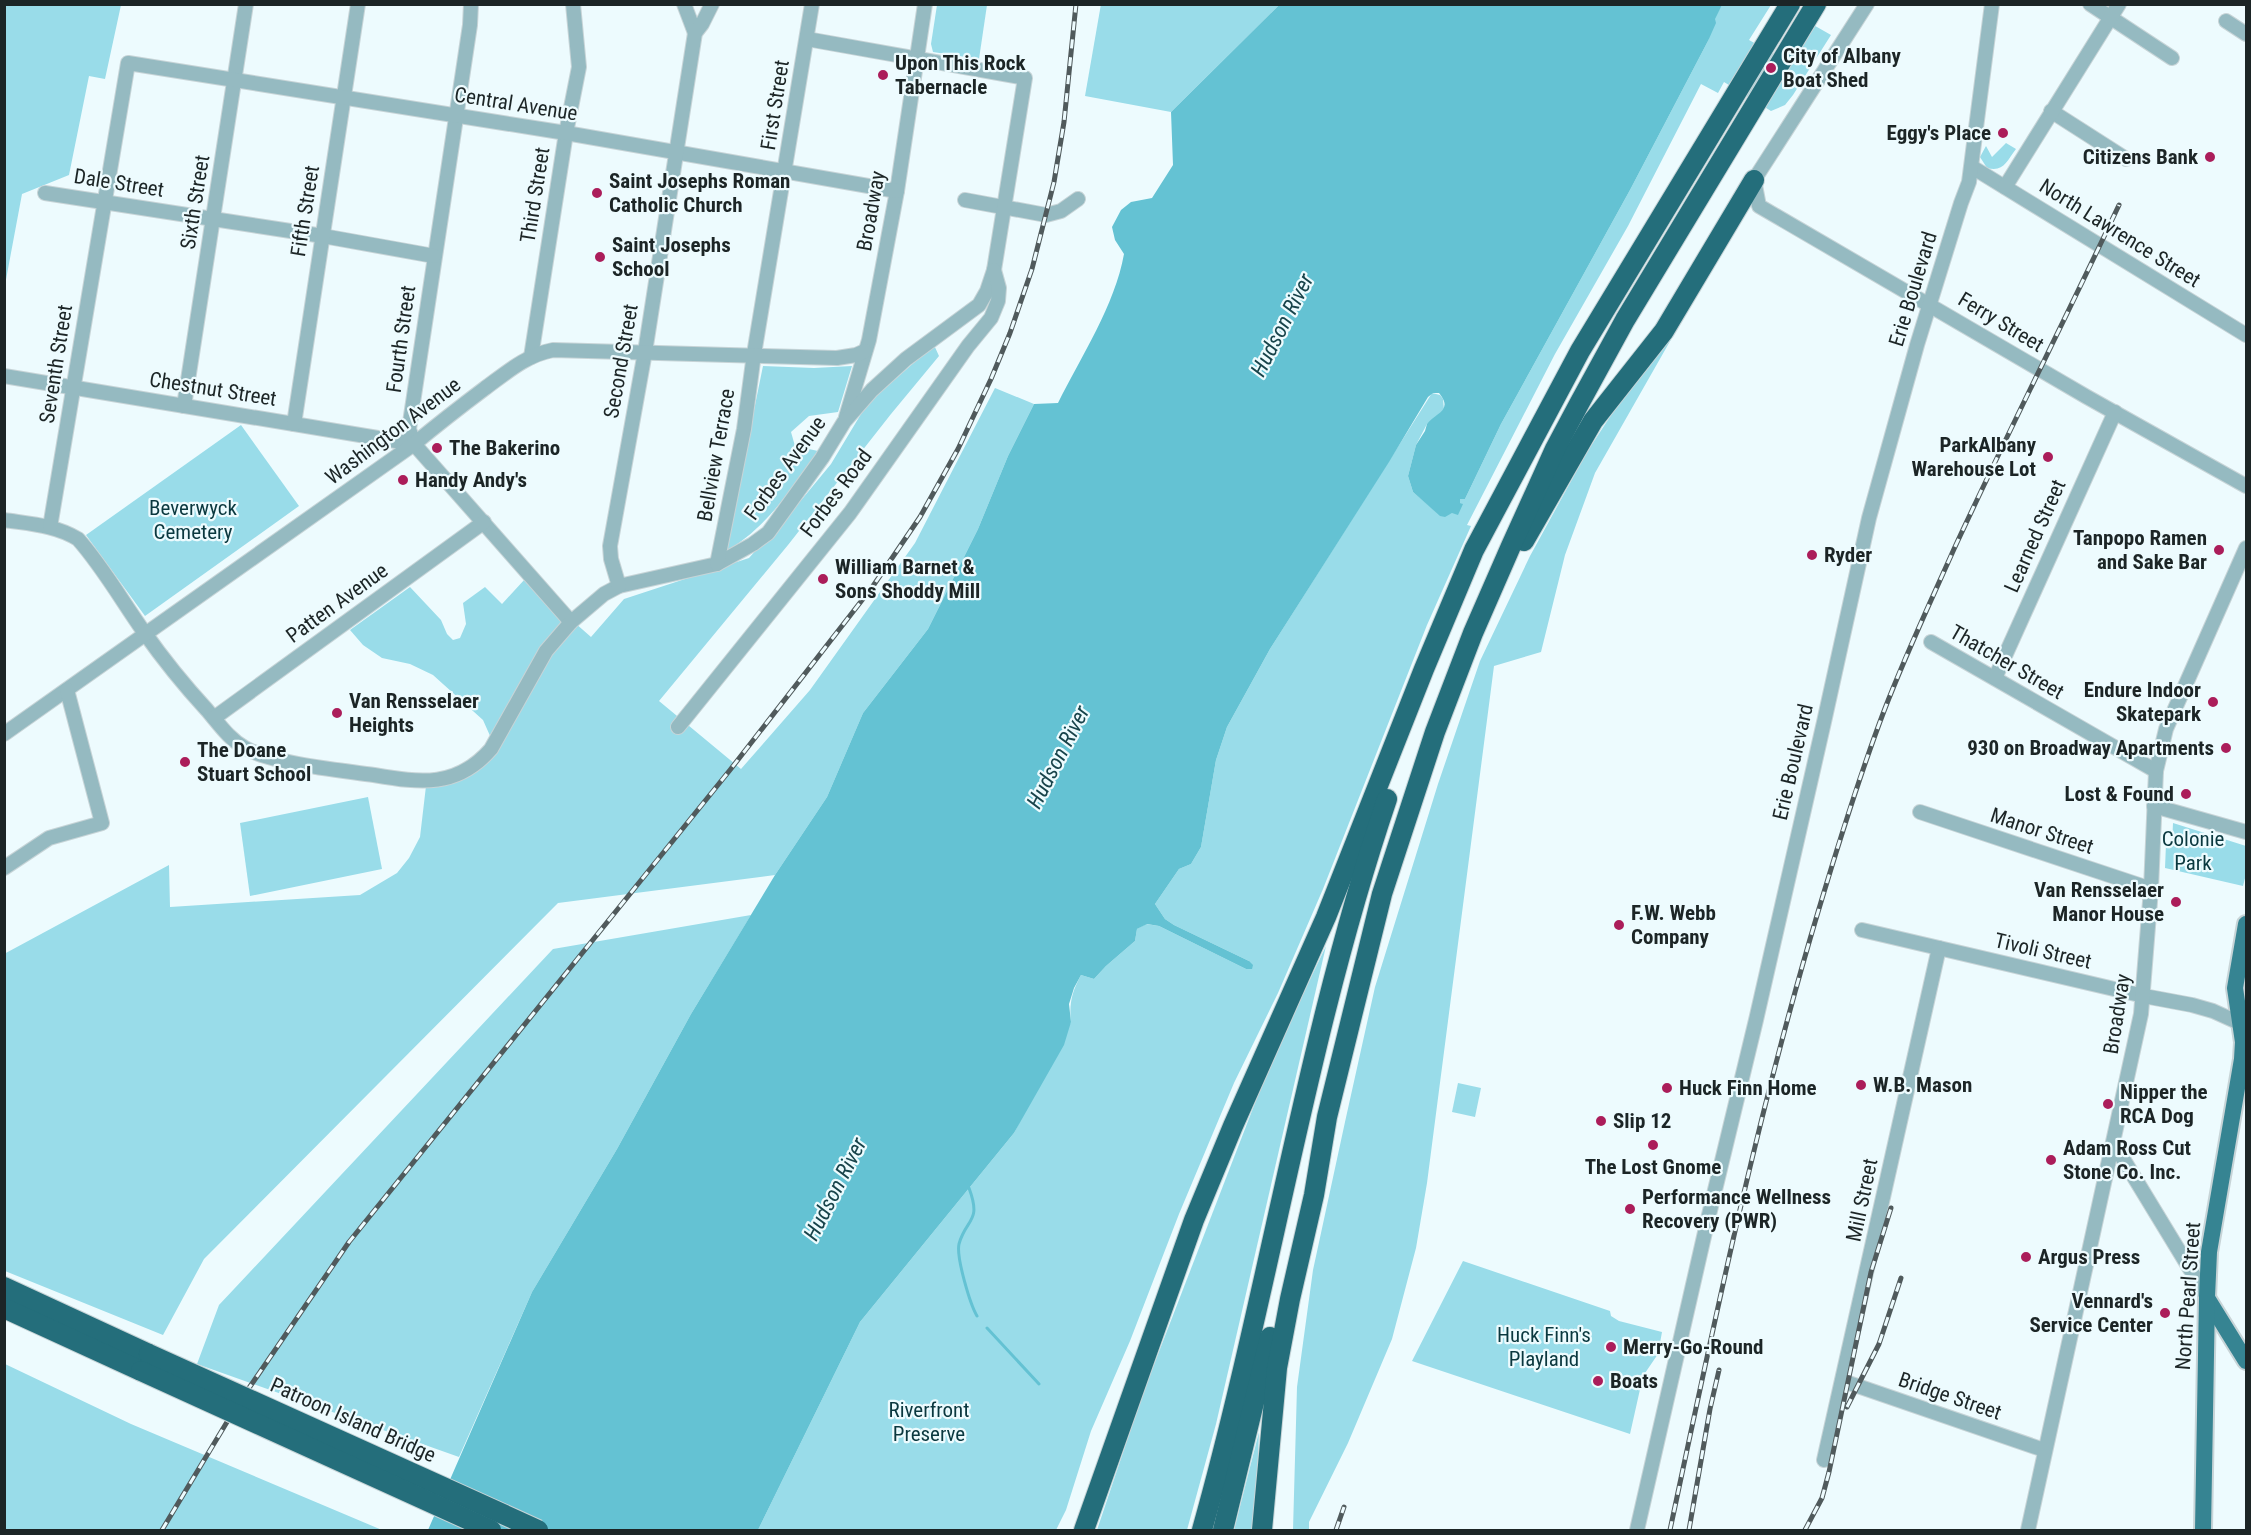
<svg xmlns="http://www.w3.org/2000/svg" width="2251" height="1535" viewBox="0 0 2251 1535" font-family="'Roboto Condensed',sans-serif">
<rect width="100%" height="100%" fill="#edfbfe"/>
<g fill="#99dce9">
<polygon points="5,4 121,5 105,79 89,76 69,175 22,194 5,285"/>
<polygon points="1101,4 1279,4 1279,5 1171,112 1085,96"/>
<polygon points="937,5 987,5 979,59 933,52 931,44"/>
<path d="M 1722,5 L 1771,5 L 1749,40 L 1787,61 L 1810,23 L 1831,35 L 1793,95 L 1785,105 L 1771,111 L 1724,82 L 1718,93 L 1701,84 L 1628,226 L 1555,354 L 1467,525 L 1471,526 L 1427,625 L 1323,889 L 1278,993 L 1234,1083 L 1179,1214 L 1130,1341 L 1091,1431 L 1066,1510 L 1056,1530 L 758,1530 L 860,1322 L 1014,1133 L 1071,1022 C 1069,1003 1072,992 1081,975 L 1094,979 L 1106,966 L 1135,941 L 1137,929 L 1146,924 L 1159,926 L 1246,969 L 1249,961 L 1174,925 L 1165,919 L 1155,904 L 1179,869 L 1191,864 L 1201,847 L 1216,760 L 1227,727 L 1270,649 L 1432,393 L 1440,395 L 1443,399 L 1444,410 L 1441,414 L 1427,424 L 1416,445 L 1408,476 L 1413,492 L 1440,515 L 1452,513 L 1462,504 L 1459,503 L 1460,499 L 1465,499 L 1501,424 L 1630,190 L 1708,41 L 1714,19 Z"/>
<path d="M 2006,143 L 2016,149 C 2006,162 2004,172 1987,168 L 1980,157 L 1986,146 L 1992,157 Z"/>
<polygon points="1743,213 1595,473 1565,555 1541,652 1494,666 1427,1183 1416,1248 1392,1339 1348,1443 1309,1522 1309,1530 1293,1530 1297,1387 1313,1270 1345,1122 1375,987 1438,784 1480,661 1530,556 1587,452"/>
<polygon points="934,345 939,356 891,414 788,545 659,701 741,769 810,690 915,543 995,388 1034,404 1008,456 978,529 928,629 863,713 827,797 775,875 558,903 204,1259 163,1335 5,1271 4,954 169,865 170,907 360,895 397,873 409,858 420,837 426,786 481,755 491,738 483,720 433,675 410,664 382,658 363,645 350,630 410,587 441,620 447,634 453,640 460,638 466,624 463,603 485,587 502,604 525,579 591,637 624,599 749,558 803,498 831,464 867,404"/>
<path d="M 763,366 L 814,368 L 852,366 L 838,412 L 809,416 L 791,432 L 795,446 L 818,451 C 790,490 768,527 725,552 Z"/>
<polygon points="241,425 299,506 145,616 86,535"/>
<polygon points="368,797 382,869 250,896 240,823"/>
<polygon points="2173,823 2246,846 2246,874 2243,886 2165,868 2166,844 2172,844"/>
<polygon points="751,915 691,1014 617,1149 532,1292 459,1457 197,1364 219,1305 553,949"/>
<polygon points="1326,946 1216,1424 1187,1530 1097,1530 1143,1393 1272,1059"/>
<polygon points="1458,1083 1481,1088 1475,1117 1452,1112"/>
<polygon points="1463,1261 1610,1311 1611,1316 1619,1321 1662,1332 1658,1354 1643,1376 1630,1434 1412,1361"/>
<polygon points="5,1364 131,1424 382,1530 5,1530"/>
<polygon points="1259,1432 1255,1530 1234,1530"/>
</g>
<path fill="#64c2d3" d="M 1279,5 L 1722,5 L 1715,19 L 1716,23 L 1708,41 L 1630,190 L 1501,424 L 1465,499 L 1460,499 L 1460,503 L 1463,504 L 1458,515 L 1452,513 L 1445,517 L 1440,516 L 1413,492 L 1408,476 L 1416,445 L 1425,431 L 1427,424 C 1435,413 1454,411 1439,393 L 1433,393 L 1428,397 L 1389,462 L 1270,649 L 1227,727 L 1216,760 L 1201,847 L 1191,864 L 1179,869 L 1155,904 L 1165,919 L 1174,925 L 1249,961 L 1253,965 L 1252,969 L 1246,969 L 1159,926 L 1147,924 L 1137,929 L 1135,941 L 1106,966 L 1094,979 L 1081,975 L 1074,988 L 1069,1004 L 1071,1022 L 1064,1045 L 1014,1133 L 860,1322 L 758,1530 L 428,1530 L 532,1292 L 617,1149 L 691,1014 L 775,875 L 827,797 L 863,713 L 928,629 L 978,529 L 1008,456 L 1034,404 L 1058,403 C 1081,357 1115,305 1124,254 L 1115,240 L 1112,227 L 1121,210 L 1131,202 L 1152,198 L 1173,165 L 1171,112 Z"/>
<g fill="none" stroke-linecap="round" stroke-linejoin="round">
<g stroke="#64c2d3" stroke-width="3">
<path d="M 969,1188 C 982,1223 966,1218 959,1244 C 956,1257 970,1304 977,1316"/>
<polyline points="987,1328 1039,1384"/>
</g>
<defs>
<g id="minor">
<polyline points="471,4 470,25 409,429 414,444 571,622"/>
<polyline points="684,4 695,33"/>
<polyline points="1867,4 1754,180 1759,206 2087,397 2246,486"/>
<polyline points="2090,4 2172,58"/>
<polyline points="2226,21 2246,34"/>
<polyline points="2051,111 2126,159"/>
<polyline points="1972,167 2246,335"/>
<polyline points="2005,187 2119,4"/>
<polyline points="45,193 323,236 434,256"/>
<polyline points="965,200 1046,215 1061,211 1078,199"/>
<polyline points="531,357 566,133 579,67 573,4"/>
<polyline points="4,376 414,444"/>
<polyline points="184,406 246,4"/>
<polyline points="846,417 869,340 897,191 925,4"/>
<polyline points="294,424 358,4"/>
<path d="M 4,520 C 30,524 55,525 78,539 C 103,567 122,601 144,632 C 163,659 184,685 207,710 C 219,724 229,739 245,748 C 274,764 340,770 374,775 C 421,783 457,788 491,749 L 546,651 L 571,622 L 604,594 L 619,586 L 717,564 L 753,544 L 768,533 L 822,458 L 844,422 L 872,390 L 906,359 L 979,305 L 987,291 L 994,270 L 1025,78 L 807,39"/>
<polyline points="50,527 128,63 566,133 897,191"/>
<polyline points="717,564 744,429 754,354 812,4"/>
<polyline points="619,586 611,559 610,546 645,352 695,33 702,24 712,4"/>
<polyline points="1931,642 2156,771"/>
<polyline points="1995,678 2115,412"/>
<polyline points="214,718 484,522"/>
<polyline points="678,727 850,513 968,346 991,318 998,301 999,288 994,270"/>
<path d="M 4,734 L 414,444 C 437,425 460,407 484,389 C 506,373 526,355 553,350 L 837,358 L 856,355 L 865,351"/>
<polyline points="2154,806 2246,832"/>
<polyline points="1920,812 2151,889"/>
<polyline points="4,868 49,838 102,823 67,690"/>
<polyline points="1862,930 2144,996 2192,1005 2213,1011 2246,1026"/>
<polyline points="2114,1144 2207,1297"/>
<polyline points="1843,1381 2044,1450"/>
<polyline points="1824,1460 1939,948"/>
<polyline points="1637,1530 1708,1219 1756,1020 1824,722 1869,518 1917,345 1961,203 1969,182 1992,4"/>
<polyline points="2028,1530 2141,1014 2151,889 2156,771 2166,729 2246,548"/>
</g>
<g id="major">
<polyline points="2207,1298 2246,1361"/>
<polyline points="2203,1530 2207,1297 2209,1252 2242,1059 2243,1042 2235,988 2246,924"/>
</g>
<g id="highway">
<polyline points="1524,541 1593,421 1664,331 1754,180"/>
<polyline points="4,1287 149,1354"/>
<polyline points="4,1308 141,1371"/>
<polyline points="1084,1530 1194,1220 1233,1126 1326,917 1424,669 1474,550 1580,351 1790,4"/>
<path d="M 1202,1530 C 1270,1288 1306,1038 1387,799"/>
<polyline points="1223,1530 1270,1337"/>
<polyline points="1262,1530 1277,1368 1290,1299 1314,1195 1327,1117 1382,894 1435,732 1473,633 1511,546 1555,449 1579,404 1625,320 1816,4"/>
</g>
</defs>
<use href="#minor" stroke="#c7d4d7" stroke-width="16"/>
<use href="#major" stroke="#c7d4d7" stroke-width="20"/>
<use href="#highway" stroke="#c7d4d7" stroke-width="22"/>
<use href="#minor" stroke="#95bac1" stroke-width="14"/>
<use href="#major" stroke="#368492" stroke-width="16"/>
<use href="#highway" stroke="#246e7b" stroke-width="20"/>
<defs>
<g id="rail">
<polyline points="1847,1407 1879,1344 1901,1278"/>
<polyline points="162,1530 236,1407 349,1242 730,770 873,586 920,517 958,449 991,379 1010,333 1032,269 1054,182 1064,122 1076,4"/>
<polyline points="1336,1530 1344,1507"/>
<path d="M 1670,1530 C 1714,1323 1757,1116 1818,912 C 1838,845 1859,777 1884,711 C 1905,656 1930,603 1954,549 C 2007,434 2065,320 2119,205"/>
<polyline points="1689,1530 1710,1409 1719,1370"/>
<polyline points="1805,1530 1822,1498 1829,1472 1871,1272 1891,1208"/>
</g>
</defs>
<use href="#rail" stroke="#505a5c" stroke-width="5"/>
<use href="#rail" stroke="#edfbfe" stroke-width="3" stroke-dasharray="9" stroke-linecap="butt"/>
<defs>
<g id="highway-bridge">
<polyline points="149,1354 538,1530"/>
<polyline points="141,1371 491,1530"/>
</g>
</defs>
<use href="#highway-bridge" stroke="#c7d4d7" stroke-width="22" stroke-linecap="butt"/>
<use href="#highway-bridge" stroke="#246e7b" stroke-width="20"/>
</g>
<g fill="#ab1d5a" stroke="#edfbfe" stroke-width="2">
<circle cx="1771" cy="68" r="6"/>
<circle cx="883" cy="75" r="6"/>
<circle cx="2003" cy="133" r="6"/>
<circle cx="2210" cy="157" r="6"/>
<circle cx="597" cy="193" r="6"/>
<circle cx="600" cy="257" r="6"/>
<circle cx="437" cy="448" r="6"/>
<circle cx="2048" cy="457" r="6"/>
<circle cx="403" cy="480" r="6"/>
<circle cx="2219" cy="550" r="6"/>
<circle cx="1812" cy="555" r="6"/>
<circle cx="823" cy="579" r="6"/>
<circle cx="2213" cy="702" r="6"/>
<circle cx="337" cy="713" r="6"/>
<circle cx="2226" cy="748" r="6"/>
<circle cx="185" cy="762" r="6"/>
<circle cx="2186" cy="794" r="6"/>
<circle cx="2176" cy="902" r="6"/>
<circle cx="1619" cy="925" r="6"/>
<circle cx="1861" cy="1085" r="6"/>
<circle cx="1667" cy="1088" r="6"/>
<circle cx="2108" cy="1104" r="6"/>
<circle cx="1601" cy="1121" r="6"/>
<circle cx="1653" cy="1145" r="6"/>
<circle cx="2051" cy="1160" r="6"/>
<circle cx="1630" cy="1209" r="6"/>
<circle cx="2026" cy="1257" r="6"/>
<circle cx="2165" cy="1313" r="6"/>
<circle cx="1611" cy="1347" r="6"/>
<circle cx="1598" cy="1381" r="6"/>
</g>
<g text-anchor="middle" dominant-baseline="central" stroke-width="4.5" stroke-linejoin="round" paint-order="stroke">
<g font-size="21" font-weight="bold" fill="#1c2526" stroke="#edfbfe" text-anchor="start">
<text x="1783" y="56">City of Albany<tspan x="1783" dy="24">Boat Shed</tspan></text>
<text x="895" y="63">Upon This Rock<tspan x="895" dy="24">Tabernacle</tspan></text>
<text x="1991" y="133" text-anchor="end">Eggy's Place</text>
<text x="2198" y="157" text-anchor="end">Citizens Bank</text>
<text x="609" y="181">Saint Josephs Roman<tspan x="609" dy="24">Catholic Church</tspan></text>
<text x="612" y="245">Saint Josephs<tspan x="612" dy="24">School</tspan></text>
<text x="2036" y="445" text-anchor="end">ParkAlbany<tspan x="2036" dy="24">Warehouse Lot</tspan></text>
<text x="449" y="448">The Bakerino</text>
<text x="415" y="480">Handy Andy's</text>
<text x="2207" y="538" text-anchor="end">Tanpopo Ramen<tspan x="2207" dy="24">and Sake Bar</tspan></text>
<text x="1824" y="555">Ryder</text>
<text x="835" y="567">William Barnet &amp;<tspan x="835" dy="24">Sons Shoddy Mill</tspan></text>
<text x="2201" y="690" text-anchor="end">Endure Indoor<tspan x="2201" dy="24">Skatepark</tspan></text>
<text x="349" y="701">Van Rensselaer<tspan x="349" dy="24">Heights</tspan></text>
<text x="2214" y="748" text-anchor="end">930 on Broadway Apartments</text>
<text x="197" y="750">The Doane<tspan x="197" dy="24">Stuart School</tspan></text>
<text x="2174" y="794" text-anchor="end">Lost &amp; Found</text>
<text x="2164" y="890" text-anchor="end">Van Rensselaer<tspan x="2164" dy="24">Manor House</tspan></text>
<text x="1631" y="913">F.W. Webb<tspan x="1631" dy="24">Company</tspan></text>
<text x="1873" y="1085">W.B. Mason</text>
<text x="1679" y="1088">Huck Finn Home</text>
<text x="2120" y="1092">Nipper the<tspan x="2120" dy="24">RCA Dog</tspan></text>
<text x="1613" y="1121">Slip 12</text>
<text x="2063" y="1148">Adam Ross Cut<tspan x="2063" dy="24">Stone Co. Inc.</tspan></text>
<text x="1653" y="1167" text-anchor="middle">The Lost Gnome</text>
<text x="1642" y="1197">Performance Wellness<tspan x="1642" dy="24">Recovery (PWR)</tspan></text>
<text x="2038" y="1257">Argus Press</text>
<text x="2153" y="1301" text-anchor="end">Vennard's<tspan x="2153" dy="24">Service Center</tspan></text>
<text x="1623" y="1347">Merry-Go-Round</text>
<text x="1610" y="1381">Boats</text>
</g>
<g font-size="21" fill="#1c2526" stroke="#edfbfe">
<text transform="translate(516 104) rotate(9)">Central Avenue</text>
<text transform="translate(775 105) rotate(-81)">First Street</text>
<text transform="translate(119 183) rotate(9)">Dale Street</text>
<text transform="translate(535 195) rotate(-81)">Third Street</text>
<text transform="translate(195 202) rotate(-81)">Sixth Street</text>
<text transform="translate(305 211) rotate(-81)">Fifth Street</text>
<text transform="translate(871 211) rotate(-80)">Broadway</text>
<text transform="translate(2120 233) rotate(32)">North Lawrence Street</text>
<text transform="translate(1913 289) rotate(-73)">Erie Boulevard</text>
<text transform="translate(2001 322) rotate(31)">Ferry Street</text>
<text transform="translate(401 339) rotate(-82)">Fourth Street</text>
<text transform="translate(621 361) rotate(-80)">Second Street</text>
<text transform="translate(56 364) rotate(-81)">Seventh Street</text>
<text transform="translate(213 389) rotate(9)">Chestnut Street</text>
<text transform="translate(393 431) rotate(-37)">Washington Avenue</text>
<text transform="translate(716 455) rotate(-80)">Bellview Terrace</text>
<text transform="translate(785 468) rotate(-54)">Forbes Avenue</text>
<text transform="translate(836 493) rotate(-53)">Forbes Road</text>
<text transform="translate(2035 536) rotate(-66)">Learned Street</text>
<text transform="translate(337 603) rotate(-36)">Patten Avenue</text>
<text transform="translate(2007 662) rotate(30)">Thatcher Street</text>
<text transform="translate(1793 762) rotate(-77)">Erie Boulevard</text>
<text transform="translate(2042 831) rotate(18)">Manor Street</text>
<text transform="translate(2043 951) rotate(13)">Tivoli Street</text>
<text transform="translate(2117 1014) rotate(-81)">Broadway</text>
<text transform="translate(1862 1200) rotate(-78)">Mill Street</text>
<text transform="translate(2188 1296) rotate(-86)">North Pearl Street</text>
<text transform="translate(1950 1396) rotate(19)">Bridge Street</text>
<text transform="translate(353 1420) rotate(24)">Patroon Island Bridge</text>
</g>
<g font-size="21" fill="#0a383f" stroke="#edfbfe">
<text x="193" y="508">Beverwyck<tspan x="193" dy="24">Cemetery</tspan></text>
<text x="2193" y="839">Colonie<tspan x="2193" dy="24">Park</tspan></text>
<text x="1544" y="1335">Huck Finn's<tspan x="1544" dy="24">Playland</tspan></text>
<text x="929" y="1410">Riverfront<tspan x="929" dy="24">Preserve</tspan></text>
</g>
<g font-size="22" font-style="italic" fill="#18444b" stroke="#edfbfe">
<text transform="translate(1282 325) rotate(-63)">Hudson River</text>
<text transform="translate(1058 757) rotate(-63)">Hudson River</text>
<text transform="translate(835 1189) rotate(-63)">Hudson River</text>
</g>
</g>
<rect width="2251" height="1535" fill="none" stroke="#1c2526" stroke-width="12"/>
</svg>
